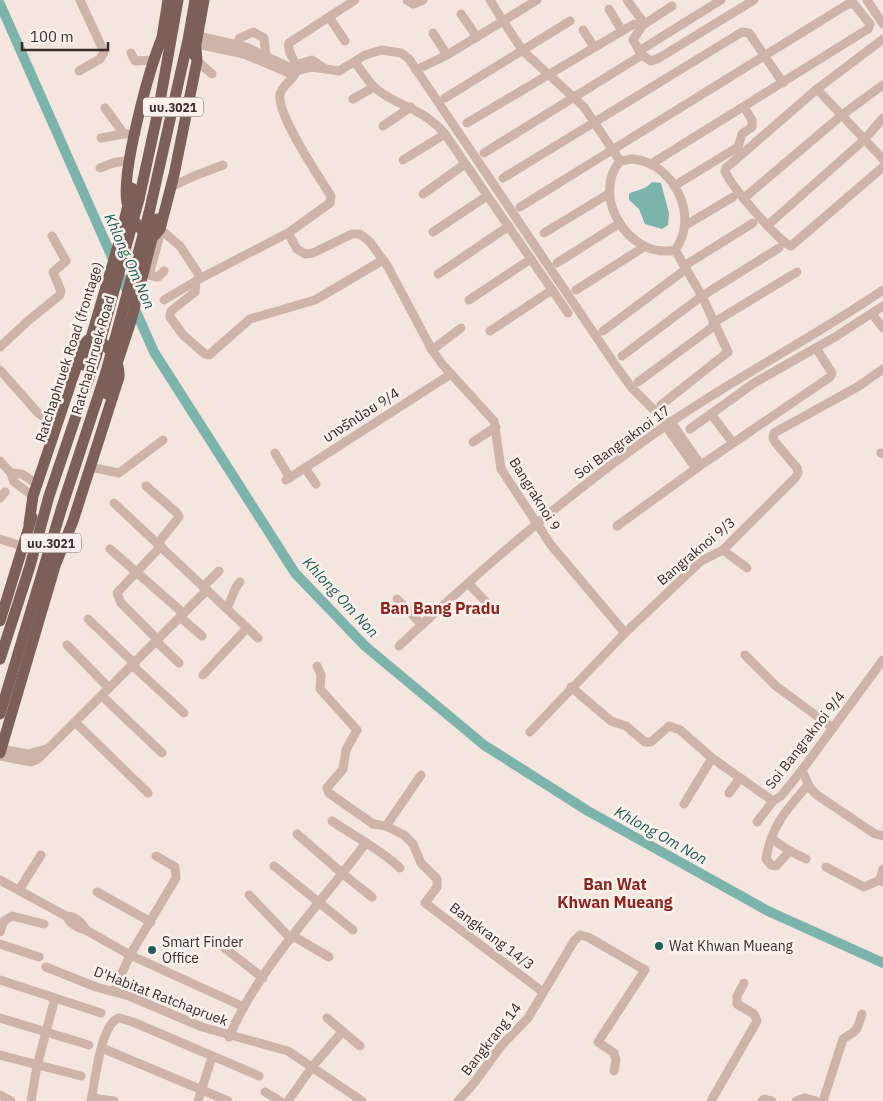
<svg xmlns="http://www.w3.org/2000/svg" width="883" height="1101" viewBox="0 0 883 1101" font-family="'IBM Plex Sans','Noto Sans Thai',sans-serif">
<rect width="100%" height="100%" fill="#f4e6df"/>
<path fill="#7cb4ab" d="M 652,182 L 661,183 L 669,213 L 668,225 L 662,229 L 645,224 L 639,209 L 629,200 L 629,194 C 635,189 643,192 652,182 Z"/>
<g fill="none" stroke-linecap="round" stroke-linejoin="round">
<polyline stroke="#7cb4ab" stroke-width="10" points="0,4 154,352 295,573 365,646 484,745 588,811 768,911 883,963"/>
<g stroke="#ceb3a9" stroke-width="9">
<path d="M 355,0 L 289,43 C 286,54 299,62 296,72 C 293,80 283,84 280,94 C 276,114 319,177 331,196 L 330,203 L 288,233 L 201,278 L 196,281 L 195,292 L 171,311 L 170,317 L 183,335 L 205,354 L 209,355 L 250,319 L 315,300 L 383,260"/>
<polyline points="407,0 413,4 423,0"/>
<polyline points="490,0 503,21 537,0"/>
<polyline points="627,0 644,23 633,40 642,55 651,61 659,58 754,0"/>
<polyline points="867,0 883,24"/>
<polyline points="609,9 622,31"/>
<polyline points="461,14 477,37"/>
<polyline points="329,17 345,41"/>
<polyline points="643,25 672,6"/>
<polyline points="583,30 594,47"/>
<polyline points="433,33 447,55"/>
<polyline points="198,36 246,47 289,67 312,60 324,68"/>
<path d="M 883,39 L 817,89 L 726,168 L 725,171 C 730,185 778,241 791,246 L 883,167"/>
<polyline points="197,44 244,54 289,73 312,67 339,71 365,55 382,50 401,53 409,59 618,369 632,388 661,417 671,422 701,465"/>
<polyline points="234,49 240,38 253,32 264,38 266,56"/>
<polyline points="639,51 721,0"/>
<polyline points="131,53 135,61 152,60"/>
<polyline points="197,61 212,74"/>
<path d="M 355,62 C 361,70 367,80 374,87 C 396,107 421,106 445,134 L 568,313"/>
<polyline points="416,70 447,55 503,21 523,51 584,107 620,161"/>
<polyline points="79,71 100,59 104,52 80,0"/>
<polyline points="817,89 883,159"/>
<polyline points="445,98 570,21"/>
<polyline points="353,99 374,87"/>
<polyline points="105,108 124,134"/>
<polyline points="467,123 634,24"/>
<polyline points="383,126 411,107"/>
<polyline points="101,138 124,134 136,134"/>
<polyline points="484,153 642,55"/>
<path d="M 633,159 C 674,163 700,217 675,250 C 630,260 590,197 620,161 Z"/>
<polyline points="403,160 445,134"/>
<polyline points="100,168 113,163 130,160"/>
<polyline points="503,178 742,32 749,33 783,83"/>
<polyline points="674,186 738,147 742,134 752,127 752,120 744,107"/>
<polyline points="171,187 194,176 223,165"/>
<polyline points="423,194 465,164"/>
<polyline points="744,198 842,115 883,85"/>
<polyline points="520,207 848,4 854,4 870,24 868,29 651,164"/>
<polyline points="686,225 733,197"/>
<polyline points="768,225 864,140 883,118"/>
<polyline points="160,229 180,246 201,278"/>
<polyline points="161,231 149,275 158,277 164,271"/>
<polyline points="433,232 487,196"/>
<polyline points="288,233 297,249 305,254 313,253 352,234 360,234 370,242 388,267 432,350 442,364 494,421 501,469 551,545 625,633"/>
<polyline points="544,233 610,193"/>
<polyline points="557,263 620,223"/>
<polyline points="684,266 753,223"/>
<polyline points="438,274 509,226"/>
<polyline points="576,290 644,247"/>
<polyline points="164,300 196,281"/>
<polyline points="469,300 531,259"/>
<polyline points="873,315 883,328"/>
<polyline points="713,323 797,272"/>
<polyline points="490,331 552,290"/>
<polyline points="603,331 686,269"/>
<polyline points="0,347 29,320 60,295 61,291 53,272 66,261 52,236"/>
<polyline points="432,350 461,328"/>
<polyline points="622,356 702,296 779,248"/>
<polyline points="0,370 38,413 56,425"/>
<polyline points="638,382 714,326"/>
<polyline points="661,405 728,352 702,296 675,250"/>
<polyline points="711,414 733,443"/>
<polyline points="663,422 696,469"/>
<polyline points="690,429 754,383 835,337 883,306"/>
<polyline points="473,442 496,427"/>
<polyline points="275,453 290,478"/>
<polyline points="881,453 883,454"/>
<polyline points="0,461 11,473 14,482 33,496"/>
<polyline points="90,467 119,473 163,440"/>
<polyline points="305,468 316,484"/>
<polyline points="11,473 22,474 37,484"/>
<polyline points="286,480 451,374"/>
<polyline points="146,486 177,513 179,517 158,543"/>
<polyline points="0,498 5,492"/>
<polyline points="114,503 258,638"/>
<polyline points="617,526 701,465 830,377 832,373 816,348"/>
<polyline points="0,539 22,546"/>
<polyline points="110,549 183,613"/>
<polyline points="723,550 747,568"/>
<polyline points="469,584 489,605"/>
<polyline points="203,587 219,571"/>
<polyline points="397,599 422,625"/>
<path d="M 226,608 C 233,600 232,590 240,582"/>
<polyline points="180,617 202,636"/>
<polyline points="88,619 135,664"/>
<polyline points="158,640 121,603 117,593 161,546"/>
<polyline points="157,642 179,663"/>
<polyline points="67,645 109,688"/>
<path d="M 399,646 C 485,566 574,488 671,422 C 740,375 814,337 883,290"/>
<polyline points="745,655 776,686 833,728"/>
<polyline points="133,666 184,713"/>
<polyline points="317,666 321,675 320,689 357,730 346,750 343,769 327,788 329,793 373,824 386,826 404,835 413,844 421,863 437,879 437,887 425,903 543,992"/>
<polyline points="203,675 247,628"/>
<polyline points="571,687 611,721 626,726 645,742 651,742 669,726 680,730 712,758 773,801 781,796 802,770 883,660"/>
<polyline points="102,696 162,753"/>
<polyline points="75,722 148,793"/>
<polyline points="530,732 625,633 701,561 723,550 795,478 798,473 797,468 775,442 773,438 774,433 859,386 883,369"/>
<polyline points="1,749 28,754 46,749"/>
<polyline points="0,756 31,762 38,759 207,590"/>
<polyline points="802,770 810,788 817,795 875,834 883,836"/>
<polyline points="729,793 740,778"/>
<polyline points="684,804 712,758"/>
<path d="M 332,821 C 355,837 380,849 400,868"/>
<polyline points="757,822 773,801"/>
<polyline points="386,826 421,775"/>
<polyline points="297,834 343,874 372,897"/>
<polyline points="772,839 790,851"/>
<path d="M 806,859 L 790,851 L 776,866 L 771,865 L 766,859 C 771,826 787,809 808,785"/>
<polyline points="274,866 353,930"/>
<polyline points="826,867 864,887 880,880"/>
<polyline points="883,869 880,880 883,882"/>
<path d="M 0,880 L 66,916 C 70,924 77,928 86,930 L 130,955 L 244,1007"/>
<polyline points="19,890 41,855"/>
<polyline points="97,892 151,922"/>
<polyline points="249,895 291,939"/>
<path d="M 66,916 C 75,916 82,922 86,930"/>
<polyline points="0,932 4,921 12,916 44,924"/>
<polyline points="293,936 329,957"/>
<polyline points="213,939 263,978"/>
<polyline points="0,944 39,957"/>
<polyline points="46,967 96,987 129,996 202,1027 288,1051 362,1101"/>
<polyline points="0,980 101,1013"/>
<polyline points="114,991 130,955 176,878 175,867 156,856"/>
<polyline points="0,1018 89,1045"/>
<polyline points="327,1018 360,1046"/>
<path d="M 229,1037 C 260,965 319,906 365,844"/>
<polyline points="102,1048 228,1101"/>
<polyline points="0,1055 81,1076"/>
<polyline points="265,1092 280,1101"/>
<polyline points="0,1095 11,1101"/>
<polyline points="92,1098 114,1101"/>
<polyline points="31,1101 37,1066 55,998"/>
<path d="M 91,1101 C 95,1083 100,1024 119,1018 L 133,1022 L 259,1076"/>
<polyline points="198,1101 212,1057"/>
<polyline points="288,1101 312,1067 342,1032"/>
<polyline points="458,1101 474,1083 501,1046 528,1018 574,941 580,935 588,937 645,970 598,1042 614,1053 616,1060 614,1071"/>
<polyline points="711,1101 757,1021 754,1014 737,1004 737,996 744,983"/>
<polyline points="762,1101 764,1099 772,1101"/>
<polyline points="796,1101 805,1098 816,1101"/>
<path d="M 823,1101 L 843,1039 C 858,1029 856,1033 862,1014"/>
</g>
<g stroke="#7d5f5a" stroke-width="11">
<path d="M 162,38 C 149,69 121,172 127,203 C 129,216 138,227 147,235 L 155,235 L 160,229 L 174,175 L 197,61 L 196,48"/>
<polyline points="161,44 168,0"/>
<polyline points="194,55 204,0"/>
<polyline points="139,199 159,107 178,0"/>
<polyline points="149,213 188,40 195,0"/>
<path d="M 29,524 L 33,496 L 84,344 L 88,340 L 97,339 C 110,347 120,362 119,377 L 73,521 L 57,561"/>
<polyline points="0,621 32,517"/>
<polyline points="0,659 30,566 49,496 96,357"/>
<polyline points="0,714 61,510 106,372"/>
<polyline points="0,753 58,556"/>
</g>
<g stroke="#7d5f5a" stroke-width="11">
<polyline points="96,357 139,199"/>
<polyline points="83,365 120,239 132,188"/>
<polyline points="106,372 149,213"/>
<polyline points="107,394 131,321 157,219"/>
</g>
</g>
<g fill="#1c5f57" stroke="#fbf1ec" stroke-width="2">
<circle cx="659" cy="946" r="5"/>
<circle cx="152" cy="950" r="5"/>
</g>
<g text-anchor="middle" dominant-baseline="central" stroke-width="5" stroke-linejoin="round" paint-order="stroke">
<g fill="#fbf1ec" stroke="#756764" stroke-width="1">
<rect x="143" y="97.5" width="60" height="19" rx="4"/>
<rect x="21" y="533.5" width="60" height="19" rx="4"/>
</g>
<g font-size="12" font-weight="bold" fill="#3b2c2a">
<text x="173" y="107">นบ.3021</text>
<text x="51" y="543">นบ.3021</text>
</g>
<g font-size="14" fill="#3b2c2a" stroke="#fbf1ec">
<text transform="translate(69 352) rotate(-72)">Ratchaphruek Road (frontage)</text>
<text transform="translate(93 355) rotate(-74)">Ratchaphruek Road</text>
<text transform="translate(361 415) rotate(-33)">บางรักน้อย 9/4</text>
<text transform="translate(622 442) rotate(-36)">Soi Bangraknoi 17</text>
<text transform="translate(535 494) rotate(58)">Bangraknoi 9</text>
<text transform="translate(696 551) rotate(-40)">Bangraknoi 9/3</text>
<text transform="translate(805 740) rotate(-52)">Soi Bangraknoi 9/4</text>
<text transform="translate(492 936) rotate(37)">Bangkrang 14/3</text>
<text transform="translate(161 996) rotate(21)">D'Habitat Ratchapruek</text>
<text transform="translate(491 1039) rotate(-52)">Bangkrang 14</text>
</g>
<g font-size="14" fill="#3b2c2a" stroke="#fbf1ec" text-anchor="start">
<text x="162" y="942">Smart Finder<tspan x="162" dy="16">Office</tspan></text>
<text x="669" y="946">Wat Khwan Mueang</text>
</g>
<g font-size="15" font-style="italic" fill="#1c5f57" stroke="#fbf1ec">
<text transform="translate(130 261) rotate(66)">Khlong Om Non</text>
<text transform="translate(341 597) rotate(47)">Khlong Om Non</text>
<text transform="translate(661 835) rotate(29)">Khlong Om Non</text>
</g>
<g font-size="16" font-weight="bold" fill="#8f231d" stroke="#fbf1ec">
<text x="440" y="608">Ban Bang Pradu</text>
<text x="615" y="884">Ban Wat<tspan x="615" dy="18">Khwan Mueang</tspan></text>
</g>
</g>
<path d="M22 42v8h86v-8" fill="none" stroke="#3b2c2a" stroke-width="2.5"/>
<text x="30" y="42" font-size="15" fill="#3b2c2a" stroke="#fbf1ec" stroke-width="4" paint-order="stroke">100 m</text>
</svg>
